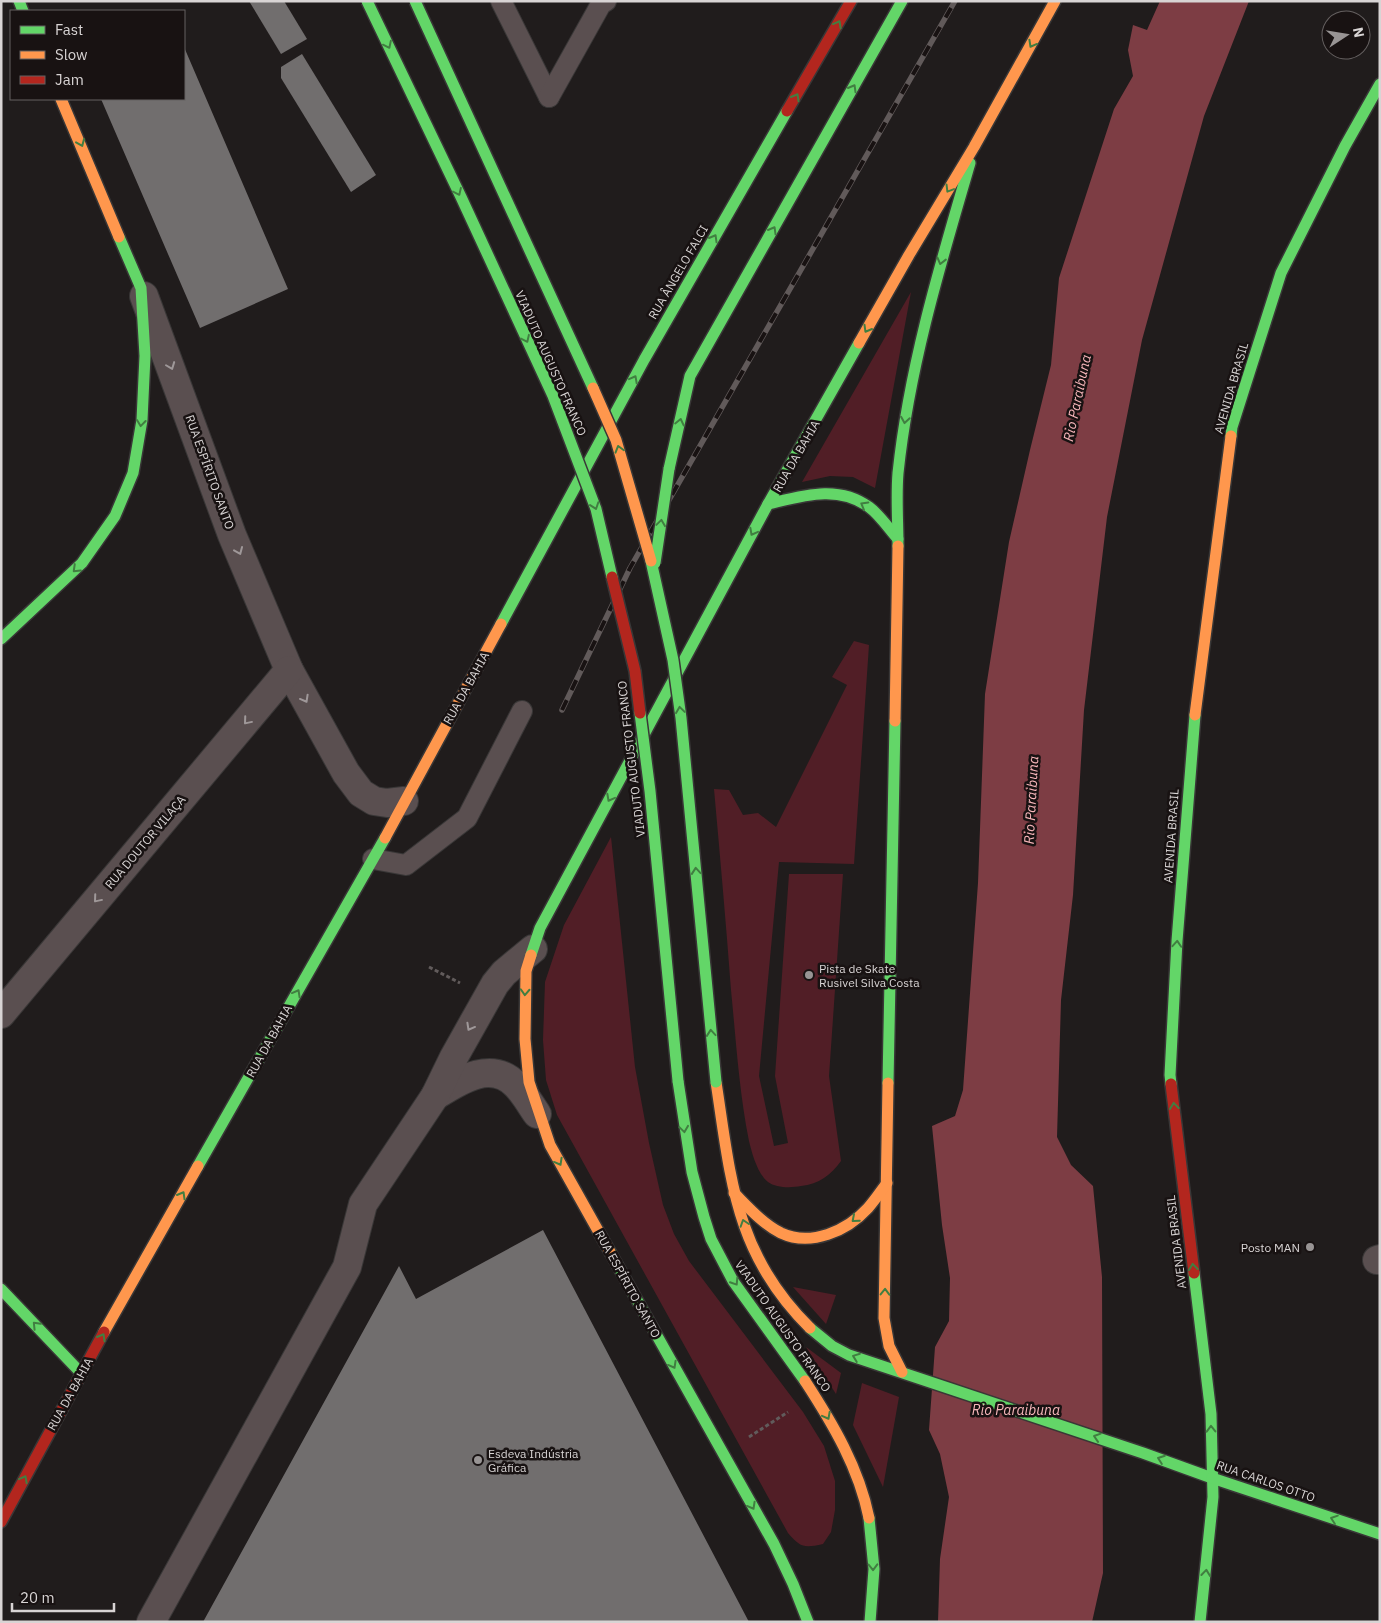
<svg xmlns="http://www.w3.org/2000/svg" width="1381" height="1623" viewBox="0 0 1381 1623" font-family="'IBM Plex Sans',sans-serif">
<rect width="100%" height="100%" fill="#201c1c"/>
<g fill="#511e26">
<polygon points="911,292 875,488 853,477 830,476 802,482"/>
<path d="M 854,641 L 869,645 L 854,864 L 779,862 L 759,1076 L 774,1146 L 788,1143 L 775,1076 L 789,874 L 843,874 L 829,1076 L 841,1161 C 831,1175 819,1184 801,1186 C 791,1188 776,1188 768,1182 C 757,1173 752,1153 749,1141 C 739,1091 736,1040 731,990 C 726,923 720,856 714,789 L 729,790 L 743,815 L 758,813 L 776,827 L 847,685 L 832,677 Z"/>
<path d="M 611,837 L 635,1067 L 649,1143 L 663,1205 L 674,1234 L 689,1261 L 803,1412 L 824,1446 L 835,1481 L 835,1510 L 831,1532 L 823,1544 C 804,1548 801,1548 788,1533 L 557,1115 L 546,1080 L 543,1040 L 545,982 L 564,925 Z"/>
<polygon points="793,1287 836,1295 826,1324"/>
<polygon points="806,1347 841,1373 836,1394"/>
<polygon points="862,1383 899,1397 883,1487 853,1425"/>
</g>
<polygon fill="#7d3d44" points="1160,1 1249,1 1204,116 1142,340 1107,517 1084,710 1073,895 1061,1000 1057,1137 1071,1165 1093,1186 1102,1277 1103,1573 1092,1622 938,1622 940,1559 949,1497 940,1454 929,1430 935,1347 949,1321 950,1278 942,1225 932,1126 955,1116 963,1090 978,883 985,694 1009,542 1030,450 1051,365 1059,278 1114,109 1133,76 1128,50 1133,25 1147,30"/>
<g fill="#716e6e">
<polygon points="249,1 284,1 307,39 281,54"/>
<polygon points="184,47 288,289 200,328 101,99 184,99"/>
<polygon points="302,54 376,175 351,192 281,78 281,67"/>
<polygon points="543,1230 749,1622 203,1622 399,1266 416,1299"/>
</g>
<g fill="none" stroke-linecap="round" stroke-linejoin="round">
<defs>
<g id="lane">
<polyline points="501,1 549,97"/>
<polyline points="549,97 601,4 606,1"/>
<polyline points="373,859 406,865 467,818 522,711"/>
</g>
<g id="street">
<polyline points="144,296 232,535 289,670 346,773 361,793 374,801 387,803 404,801"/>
<polyline points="1,1014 289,670"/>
<path d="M 435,1096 C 459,1081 491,1059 516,1085 C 524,1093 530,1104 537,1114"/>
<polyline points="1377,1260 1380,1259"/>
<polyline points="151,1622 347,1267 363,1204 435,1096 454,1057 495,984 504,973 533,949"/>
</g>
<g id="fast">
<polyline points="19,1 23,11"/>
<polyline points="1231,436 1232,427 1281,273 1345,146 1380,84"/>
<polyline points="669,469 690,376 902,1"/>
<path d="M 768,504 C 802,496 838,484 869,507 C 880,515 889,529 898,539"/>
<path d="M 898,546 C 898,522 896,497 898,473 C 909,368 940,265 970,163"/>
<polyline points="501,624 644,360 787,111"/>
<polyline points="1,639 82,563 115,516 133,473 142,420 145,356 141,288 119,237"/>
<polyline points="531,955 540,928 768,504 859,343"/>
<polyline points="678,1081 692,1172 704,1217 711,1239 733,1281 805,1381"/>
<polyline points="888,1083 895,721"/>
<polyline points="1171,1084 1170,1075 1177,941 1195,715"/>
<polyline points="198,1166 385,838"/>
<polyline points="610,1252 774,1544 793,1584 808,1622"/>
<polyline points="1194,1273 1211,1414 1213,1497 1200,1622"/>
<polyline points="1,1289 81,1373"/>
<polyline points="810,1328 832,1346 849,1355 1143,1453 1212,1478"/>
<polyline points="1212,1478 1380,1534"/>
<polyline points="869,1518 874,1569 870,1622"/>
</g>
<g id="slow">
<polyline points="61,99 119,237"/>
<polyline points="859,343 909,255 974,147 1055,1"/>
<polyline points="1195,715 1231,436"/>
<polyline points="895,721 898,546"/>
<polyline points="385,838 501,624"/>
<polyline points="531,955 526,971 525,1039 529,1082 550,1145 610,1252"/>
<path d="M 716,1082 C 731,1180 735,1254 810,1328"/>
<polyline points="888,1083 884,1318 889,1346 902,1372"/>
<path d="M 734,1193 C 748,1207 763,1224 781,1233 C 811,1247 847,1231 868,1208 C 875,1200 881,1191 887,1183"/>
<polyline points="104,1332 198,1166"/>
<path d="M 805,1381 C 833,1424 859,1468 869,1518"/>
</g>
<g id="jam">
<polyline points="787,111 851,1"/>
<polyline points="1171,1084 1194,1273"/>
<polyline points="1,1522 104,1332"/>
</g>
</defs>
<use href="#lane" stroke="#393737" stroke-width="22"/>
<use href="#street" stroke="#393737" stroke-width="30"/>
<use href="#fast" stroke="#393737" stroke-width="14"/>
<use href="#slow" stroke="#393737" stroke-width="14"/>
<use href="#jam" stroke="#393737" stroke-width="14"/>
<g stroke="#615b5b" stroke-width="3" stroke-dasharray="4 2.5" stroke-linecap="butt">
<polyline points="429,967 460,983"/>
<polyline points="749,1437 788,1412"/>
</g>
<use href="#lane" stroke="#5a4f50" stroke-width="20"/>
<use href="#street" stroke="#5a4f50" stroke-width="28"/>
<use href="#fast" stroke="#63d668" stroke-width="11"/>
<use href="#slow" stroke="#ff974d" stroke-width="11"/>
<use href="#jam" stroke="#b3261e" stroke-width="11"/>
<defs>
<polyline id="rail" points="562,710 630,568 955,1"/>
</defs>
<use href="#rail" stroke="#615a5a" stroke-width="5.5"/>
<use href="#rail" stroke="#181212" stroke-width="4" stroke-dasharray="11" stroke-linecap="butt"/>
<defs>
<g id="fast-bridge">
<polyline points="367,1 461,197 553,396 596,509 612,577"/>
<polyline points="415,1 593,388"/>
<polyline points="651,561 673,660 681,718 716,1082"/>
<polyline points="655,563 669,469"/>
<polyline points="640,713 650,791 678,1081"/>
</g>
<polyline id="slow-bridge" points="593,388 616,440 651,561"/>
<polyline id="jam-bridge" points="612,577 635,671 640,713"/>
</defs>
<use href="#fast-bridge" stroke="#393737" stroke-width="14" stroke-linecap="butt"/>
<use href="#slow-bridge" stroke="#393737" stroke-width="14" stroke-linecap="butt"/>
<use href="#jam-bridge" stroke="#393737" stroke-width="14" stroke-linecap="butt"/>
<use href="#fast-bridge" stroke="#63d668" stroke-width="11"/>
<use href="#slow-bridge" stroke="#ff974d" stroke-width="11"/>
<use href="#jam-bridge" stroke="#b3261e" stroke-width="11"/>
</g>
<defs><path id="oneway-chevron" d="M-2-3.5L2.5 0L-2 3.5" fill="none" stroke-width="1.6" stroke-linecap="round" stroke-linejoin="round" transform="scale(1.25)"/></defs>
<g stroke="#417e41">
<use href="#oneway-chevron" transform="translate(838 24) rotate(-61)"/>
<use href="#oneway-chevron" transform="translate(1032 44) rotate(119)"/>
<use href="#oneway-chevron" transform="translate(388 45) rotate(64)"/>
<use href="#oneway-chevron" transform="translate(853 88) rotate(-60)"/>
<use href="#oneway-chevron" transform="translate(796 97) rotate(-60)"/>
<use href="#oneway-chevron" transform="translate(81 143) rotate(67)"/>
<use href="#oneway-chevron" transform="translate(949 189) rotate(121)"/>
<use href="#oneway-chevron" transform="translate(458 192) rotate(65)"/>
<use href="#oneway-chevron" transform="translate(773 230) rotate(-60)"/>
<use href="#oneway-chevron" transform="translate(714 238) rotate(-60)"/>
<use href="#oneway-chevron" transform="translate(941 261) rotate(104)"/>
<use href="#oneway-chevron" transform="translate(867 329) rotate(120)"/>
<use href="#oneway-chevron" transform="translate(526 339) rotate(65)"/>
<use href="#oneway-chevron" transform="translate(634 379) rotate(-62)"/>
<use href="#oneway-chevron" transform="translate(905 420) rotate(99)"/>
<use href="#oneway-chevron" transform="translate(680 422) rotate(-77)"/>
<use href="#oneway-chevron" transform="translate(141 423) rotate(97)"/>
<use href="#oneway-chevron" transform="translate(619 449) rotate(-106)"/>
<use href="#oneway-chevron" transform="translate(864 505) rotate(-150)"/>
<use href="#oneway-chevron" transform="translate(595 506) rotate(71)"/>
<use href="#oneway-chevron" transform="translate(661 523) rotate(-82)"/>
<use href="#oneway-chevron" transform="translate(753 532) rotate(118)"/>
<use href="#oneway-chevron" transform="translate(76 569) rotate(136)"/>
<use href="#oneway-chevron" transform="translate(680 710) rotate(-98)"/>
<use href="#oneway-chevron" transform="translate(610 798) rotate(118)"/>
<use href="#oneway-chevron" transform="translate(696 871) rotate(-95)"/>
<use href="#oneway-chevron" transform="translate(1177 944) rotate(-86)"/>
<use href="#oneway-chevron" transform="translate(525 992) rotate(93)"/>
<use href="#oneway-chevron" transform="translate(297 993) rotate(-61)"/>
<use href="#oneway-chevron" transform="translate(711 1033) rotate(-95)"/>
<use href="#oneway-chevron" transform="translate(1174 1106) rotate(-97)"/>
<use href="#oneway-chevron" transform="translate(684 1129) rotate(82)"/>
<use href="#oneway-chevron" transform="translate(559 1162) rotate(61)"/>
<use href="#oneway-chevron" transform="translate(182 1195) rotate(-60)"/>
<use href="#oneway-chevron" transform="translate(855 1219) rotate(139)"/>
<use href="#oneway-chevron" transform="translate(744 1223) rotate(-108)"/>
<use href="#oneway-chevron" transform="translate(1193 1267) rotate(-97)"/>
<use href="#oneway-chevron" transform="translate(735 1282) rotate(57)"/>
<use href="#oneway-chevron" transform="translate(885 1292) rotate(-89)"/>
<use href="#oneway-chevron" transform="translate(36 1325) rotate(-134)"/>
<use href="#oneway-chevron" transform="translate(102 1337) rotate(-60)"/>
<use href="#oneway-chevron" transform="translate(856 1357) rotate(-159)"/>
<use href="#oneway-chevron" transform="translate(673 1365) rotate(61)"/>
<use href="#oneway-chevron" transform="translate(827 1416) rotate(62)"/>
<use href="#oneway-chevron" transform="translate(1211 1429) rotate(-91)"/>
<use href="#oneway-chevron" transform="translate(1097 1437) rotate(-162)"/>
<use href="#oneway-chevron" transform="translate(1161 1459) rotate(-160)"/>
<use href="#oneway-chevron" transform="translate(24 1479) rotate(-62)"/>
<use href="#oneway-chevron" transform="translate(752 1506) rotate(61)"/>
<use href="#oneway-chevron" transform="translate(1334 1519) rotate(-161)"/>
<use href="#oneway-chevron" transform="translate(873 1567) rotate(89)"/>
<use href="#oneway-chevron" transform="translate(1206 1573) rotate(-84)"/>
</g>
<g stroke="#9f9899">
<use href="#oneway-chevron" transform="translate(171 366) rotate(69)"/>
<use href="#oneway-chevron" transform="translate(239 551) rotate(67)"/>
<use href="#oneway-chevron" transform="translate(305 699) rotate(61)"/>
<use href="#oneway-chevron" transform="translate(247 721) rotate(130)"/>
<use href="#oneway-chevron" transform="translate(97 899) rotate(130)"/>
<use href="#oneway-chevron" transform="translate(470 1027) rotate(119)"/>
</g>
<g fill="#989494" stroke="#181212" stroke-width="2">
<circle cx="809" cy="975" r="5"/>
<circle cx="1310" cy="1247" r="5"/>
<circle cx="478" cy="1460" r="5"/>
</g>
<g text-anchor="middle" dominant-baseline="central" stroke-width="5" stroke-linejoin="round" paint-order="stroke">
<g font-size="12" fill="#d8d4d4" stroke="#181212">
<text transform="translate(678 272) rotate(-60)">RUA ÂNGELO FALCI</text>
<text transform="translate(551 363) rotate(66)">VIADUTO AUGUSTO FRANCO</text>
<text transform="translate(1231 388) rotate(-74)">AVENIDA BRASIL</text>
<text transform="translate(796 456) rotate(-60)">RUA DA BAHIA</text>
<text transform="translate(210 472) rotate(70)">RUA ESPÍRITO SANTO</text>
<text transform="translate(466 688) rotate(-61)">RUA DA BAHIA</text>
<text transform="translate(631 759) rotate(-97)">VIADUTO AUGUSTO FRANCO</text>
<text transform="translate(1171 836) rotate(-86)">AVENIDA BRASIL</text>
<text transform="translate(145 842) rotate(-50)">RUA DOUTOR VILAÇA</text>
<text transform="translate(269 1041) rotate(-61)">RUA DA BAHIA</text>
<text transform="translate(1176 1242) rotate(-97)">AVENIDA BRASIL</text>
<text transform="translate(628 1284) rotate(61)">RUA ESPÍRITO SANTO</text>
<text transform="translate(783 1326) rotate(55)">VIADUTO AUGUSTO FRANCO</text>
<text transform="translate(70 1394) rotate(-61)">RUA DA BAHIA</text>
<text transform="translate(1266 1481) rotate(19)">RUA CARLOS OTTO</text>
</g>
<g font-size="12" fill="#d8d4d4" stroke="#181212" text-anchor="start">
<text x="819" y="968">Pista de Skate<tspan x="819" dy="14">Rusivel Silva Costa</tspan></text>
<text x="1300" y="1247" text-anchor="end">Posto MAN</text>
<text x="488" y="1453">Esdeva Indústria<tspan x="488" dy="14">Gráfica</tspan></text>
</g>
<g font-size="14" font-style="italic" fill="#f8b7bb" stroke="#181212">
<text transform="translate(1077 398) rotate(-78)">Rio Paraibuna</text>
<text transform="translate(1031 800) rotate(-87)">Rio Paraibuna</text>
<text x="1016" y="1410">Rio Paraibuna</text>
</g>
</g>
<rect width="1381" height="1623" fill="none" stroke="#d8d4d4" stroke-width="5"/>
<rect x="10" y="10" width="175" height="90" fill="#181212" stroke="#656060"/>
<rect x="20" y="26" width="25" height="8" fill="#63d668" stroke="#656060"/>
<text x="55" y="35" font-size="15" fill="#d8d4d4">Fast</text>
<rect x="20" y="51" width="25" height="8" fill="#ff974d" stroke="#656060"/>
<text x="55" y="60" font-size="15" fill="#d8d4d4">Slow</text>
<rect x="20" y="76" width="25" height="8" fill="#b3261e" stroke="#656060"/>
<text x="55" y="85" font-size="15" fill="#d8d4d4">Jam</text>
<g transform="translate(1346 35) rotate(78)"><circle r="24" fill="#181212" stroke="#656060"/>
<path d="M0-4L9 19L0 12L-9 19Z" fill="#989494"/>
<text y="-8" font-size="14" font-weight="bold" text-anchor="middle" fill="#d8d4d4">N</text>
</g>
<path d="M12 1603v8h102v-8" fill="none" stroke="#d8d4d4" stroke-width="2.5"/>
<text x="20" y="1603" font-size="15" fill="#d8d4d4" stroke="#181212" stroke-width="4" paint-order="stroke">20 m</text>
</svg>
